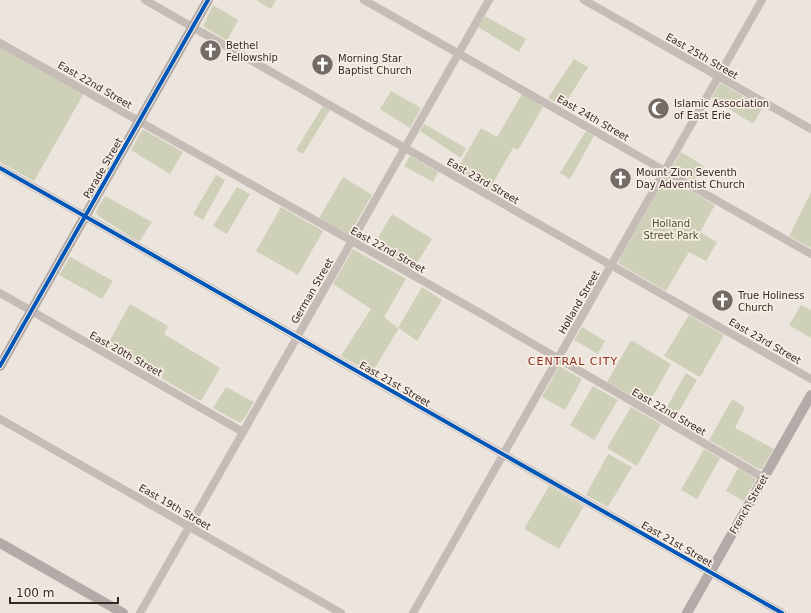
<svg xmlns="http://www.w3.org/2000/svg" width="811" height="613" viewBox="0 0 811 613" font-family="'DejaVu Sans',sans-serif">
<rect width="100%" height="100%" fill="#ece5de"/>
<g fill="#ced1b8">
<polygon points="256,0 276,0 271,9"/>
<polygon points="213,5 238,20 227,41 203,26"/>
<polygon points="485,16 526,39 519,52 478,27"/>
<polygon points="0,47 84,93 34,181 0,162"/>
<polygon points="574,59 588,67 563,107 548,98"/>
<polygon points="720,83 763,107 753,124 712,98"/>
<polygon points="391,91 421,108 410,128 380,109"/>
<polygon points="522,94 543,107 518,150 513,148 489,190 456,171 481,128 497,137"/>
<polygon points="323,106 330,110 303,154 296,150"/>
<polygon points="424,124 466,148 461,158 420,131"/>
<polygon points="142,130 144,130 183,152 170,174 131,150"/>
<polygon points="586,131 594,136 570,179 560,173"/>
<polygon points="681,152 704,166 695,182 672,168"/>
<polygon points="410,156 438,172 433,182 404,166"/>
<polygon points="216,175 225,180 203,220 193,214"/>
<polygon points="343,177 372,195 350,233 348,234 319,218"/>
<polygon points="666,177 715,205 700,232 717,242 706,261 689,252 666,291 619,264 618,262"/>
<polygon points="237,187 250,194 227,234 213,226"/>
<polygon points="811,192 811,248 789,236"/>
<polygon points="105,196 152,222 139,242 98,216 96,211"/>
<polygon points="281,207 323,231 298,275 256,251"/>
<polygon points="392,214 432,239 412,271 372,248"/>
<polygon points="353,249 406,279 384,317 398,328 422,287 442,300 417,341 399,328 372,373 341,356 371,309 333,284"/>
<polygon points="70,257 113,281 102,299 59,275"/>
<polygon points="130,304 168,326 164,334 220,368 201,401 106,347"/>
<polygon points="801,305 811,310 811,338 789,325"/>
<polygon points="689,315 724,335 700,377 664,356"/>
<polygon points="582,327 605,341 598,354 574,340"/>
<polygon points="631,340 671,364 648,405 607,382"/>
<polygon points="559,366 582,379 565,410 542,397"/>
<polygon points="686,373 697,380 674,420 663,414"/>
<polygon points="593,386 618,400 594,440 570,425"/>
<polygon points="226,387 254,402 242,422 238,422 213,408"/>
<polygon points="732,399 745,407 735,428 774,449 762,469 759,469 709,440"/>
<polygon points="631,407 661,424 637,466 607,448"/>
<polygon points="704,449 720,458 697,499 681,490"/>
<polygon points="608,454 632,467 608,507 586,495"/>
<polygon points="738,468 756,479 744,501 726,491"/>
<polygon points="549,486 584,506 559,549 524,529"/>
</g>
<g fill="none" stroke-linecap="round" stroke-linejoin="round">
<g stroke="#c5bcb7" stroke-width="8">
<polyline points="145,0 811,379"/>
<polyline points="364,0 811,254"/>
<polyline points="584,0 811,129"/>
<polyline points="0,43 480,313 764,478"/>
<polyline points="0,168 782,613"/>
<polyline points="0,293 243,432"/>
<polyline points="0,419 341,613"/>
<polyline points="140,613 489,0"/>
<polyline points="413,613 762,0"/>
</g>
<g stroke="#b3aba7" stroke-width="10">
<polyline points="0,366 208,0"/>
<polyline points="0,543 123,613"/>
<polyline points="687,613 811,395"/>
</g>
<defs>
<g id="cycleway">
<polyline points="0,168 782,613"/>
<polyline points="0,366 208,0"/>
</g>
</defs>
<use href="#cycleway" stroke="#f9eee4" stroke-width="6"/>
<use href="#cycleway" stroke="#0057b8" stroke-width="4"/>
</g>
<defs>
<symbol id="church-disc" viewBox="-11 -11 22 22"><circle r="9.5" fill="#756b66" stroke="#f9eee4"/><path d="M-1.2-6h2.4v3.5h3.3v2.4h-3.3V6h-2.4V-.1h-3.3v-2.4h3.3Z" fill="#fff"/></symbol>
<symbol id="mosque-disc" viewBox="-11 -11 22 22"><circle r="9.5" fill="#756b66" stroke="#f9eee4"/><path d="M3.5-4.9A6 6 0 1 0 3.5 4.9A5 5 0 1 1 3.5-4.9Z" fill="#fff"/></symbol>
</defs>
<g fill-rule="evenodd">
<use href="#church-disc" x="198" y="38" width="25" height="25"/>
<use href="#church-disc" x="310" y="52" width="25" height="25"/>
<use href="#mosque-disc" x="646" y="96" width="25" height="25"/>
<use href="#church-disc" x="608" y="166" width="25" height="25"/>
<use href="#church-disc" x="710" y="288" width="25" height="25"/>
</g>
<g text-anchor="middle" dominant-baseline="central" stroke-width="3.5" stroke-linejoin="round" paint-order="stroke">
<g font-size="10" fill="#352926" stroke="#f9eee4" text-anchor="start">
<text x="226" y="45">Bethel<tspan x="226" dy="12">Fellowship</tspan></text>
<text x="338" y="58">Morning Star<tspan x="338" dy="12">Baptist Church</tspan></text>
<text x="674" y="103">Islamic Association<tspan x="674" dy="12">of East Erie</tspan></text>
<text x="636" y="172">Mount Zion Seventh<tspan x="636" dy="12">Day Adventist Church</tspan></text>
<text x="738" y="295">True Holiness<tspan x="738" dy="12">Church</tspan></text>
</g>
<g font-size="10" fill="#352926" stroke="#f9eee4">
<text transform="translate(702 56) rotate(30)">East 25th Street</text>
<text transform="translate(95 85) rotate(30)">East 22nd Street</text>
<text transform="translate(593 118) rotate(30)">East 24th Street</text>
<text transform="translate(103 168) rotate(-60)">Parade Street</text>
<text transform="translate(483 181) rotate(30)">East 23rd Street</text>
<text transform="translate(388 250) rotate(29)">East 22nd Street</text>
<text transform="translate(312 291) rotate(-60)">German Street</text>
<text transform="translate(579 302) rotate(-60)">Holland Street</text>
<text transform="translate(765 341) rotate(30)">East 23rd Street</text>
<text transform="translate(126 354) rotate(29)">East 20th Street</text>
<text transform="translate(395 384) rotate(30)">East 21st Street</text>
<text transform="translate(669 412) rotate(30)">East 22nd Street</text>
<text transform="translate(749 504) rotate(-60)">French Street</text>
<text transform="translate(175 507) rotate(30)">East 19th Street</text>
<text transform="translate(677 544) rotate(30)">East 21st Street</text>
</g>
<g font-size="10" fill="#475429" stroke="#f9eee4">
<text x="671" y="223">Holland<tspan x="671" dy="12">Street Park</tspan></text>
</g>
<g font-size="11" letter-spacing="1" fill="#862e1d" stroke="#f9eee4">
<text x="573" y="361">CENTRAL CITY</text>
</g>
</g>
<path d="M10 597v6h108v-6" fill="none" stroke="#352926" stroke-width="2"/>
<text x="16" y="597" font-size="12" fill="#352926" stroke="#f9eee4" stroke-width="3" paint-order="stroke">100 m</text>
</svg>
